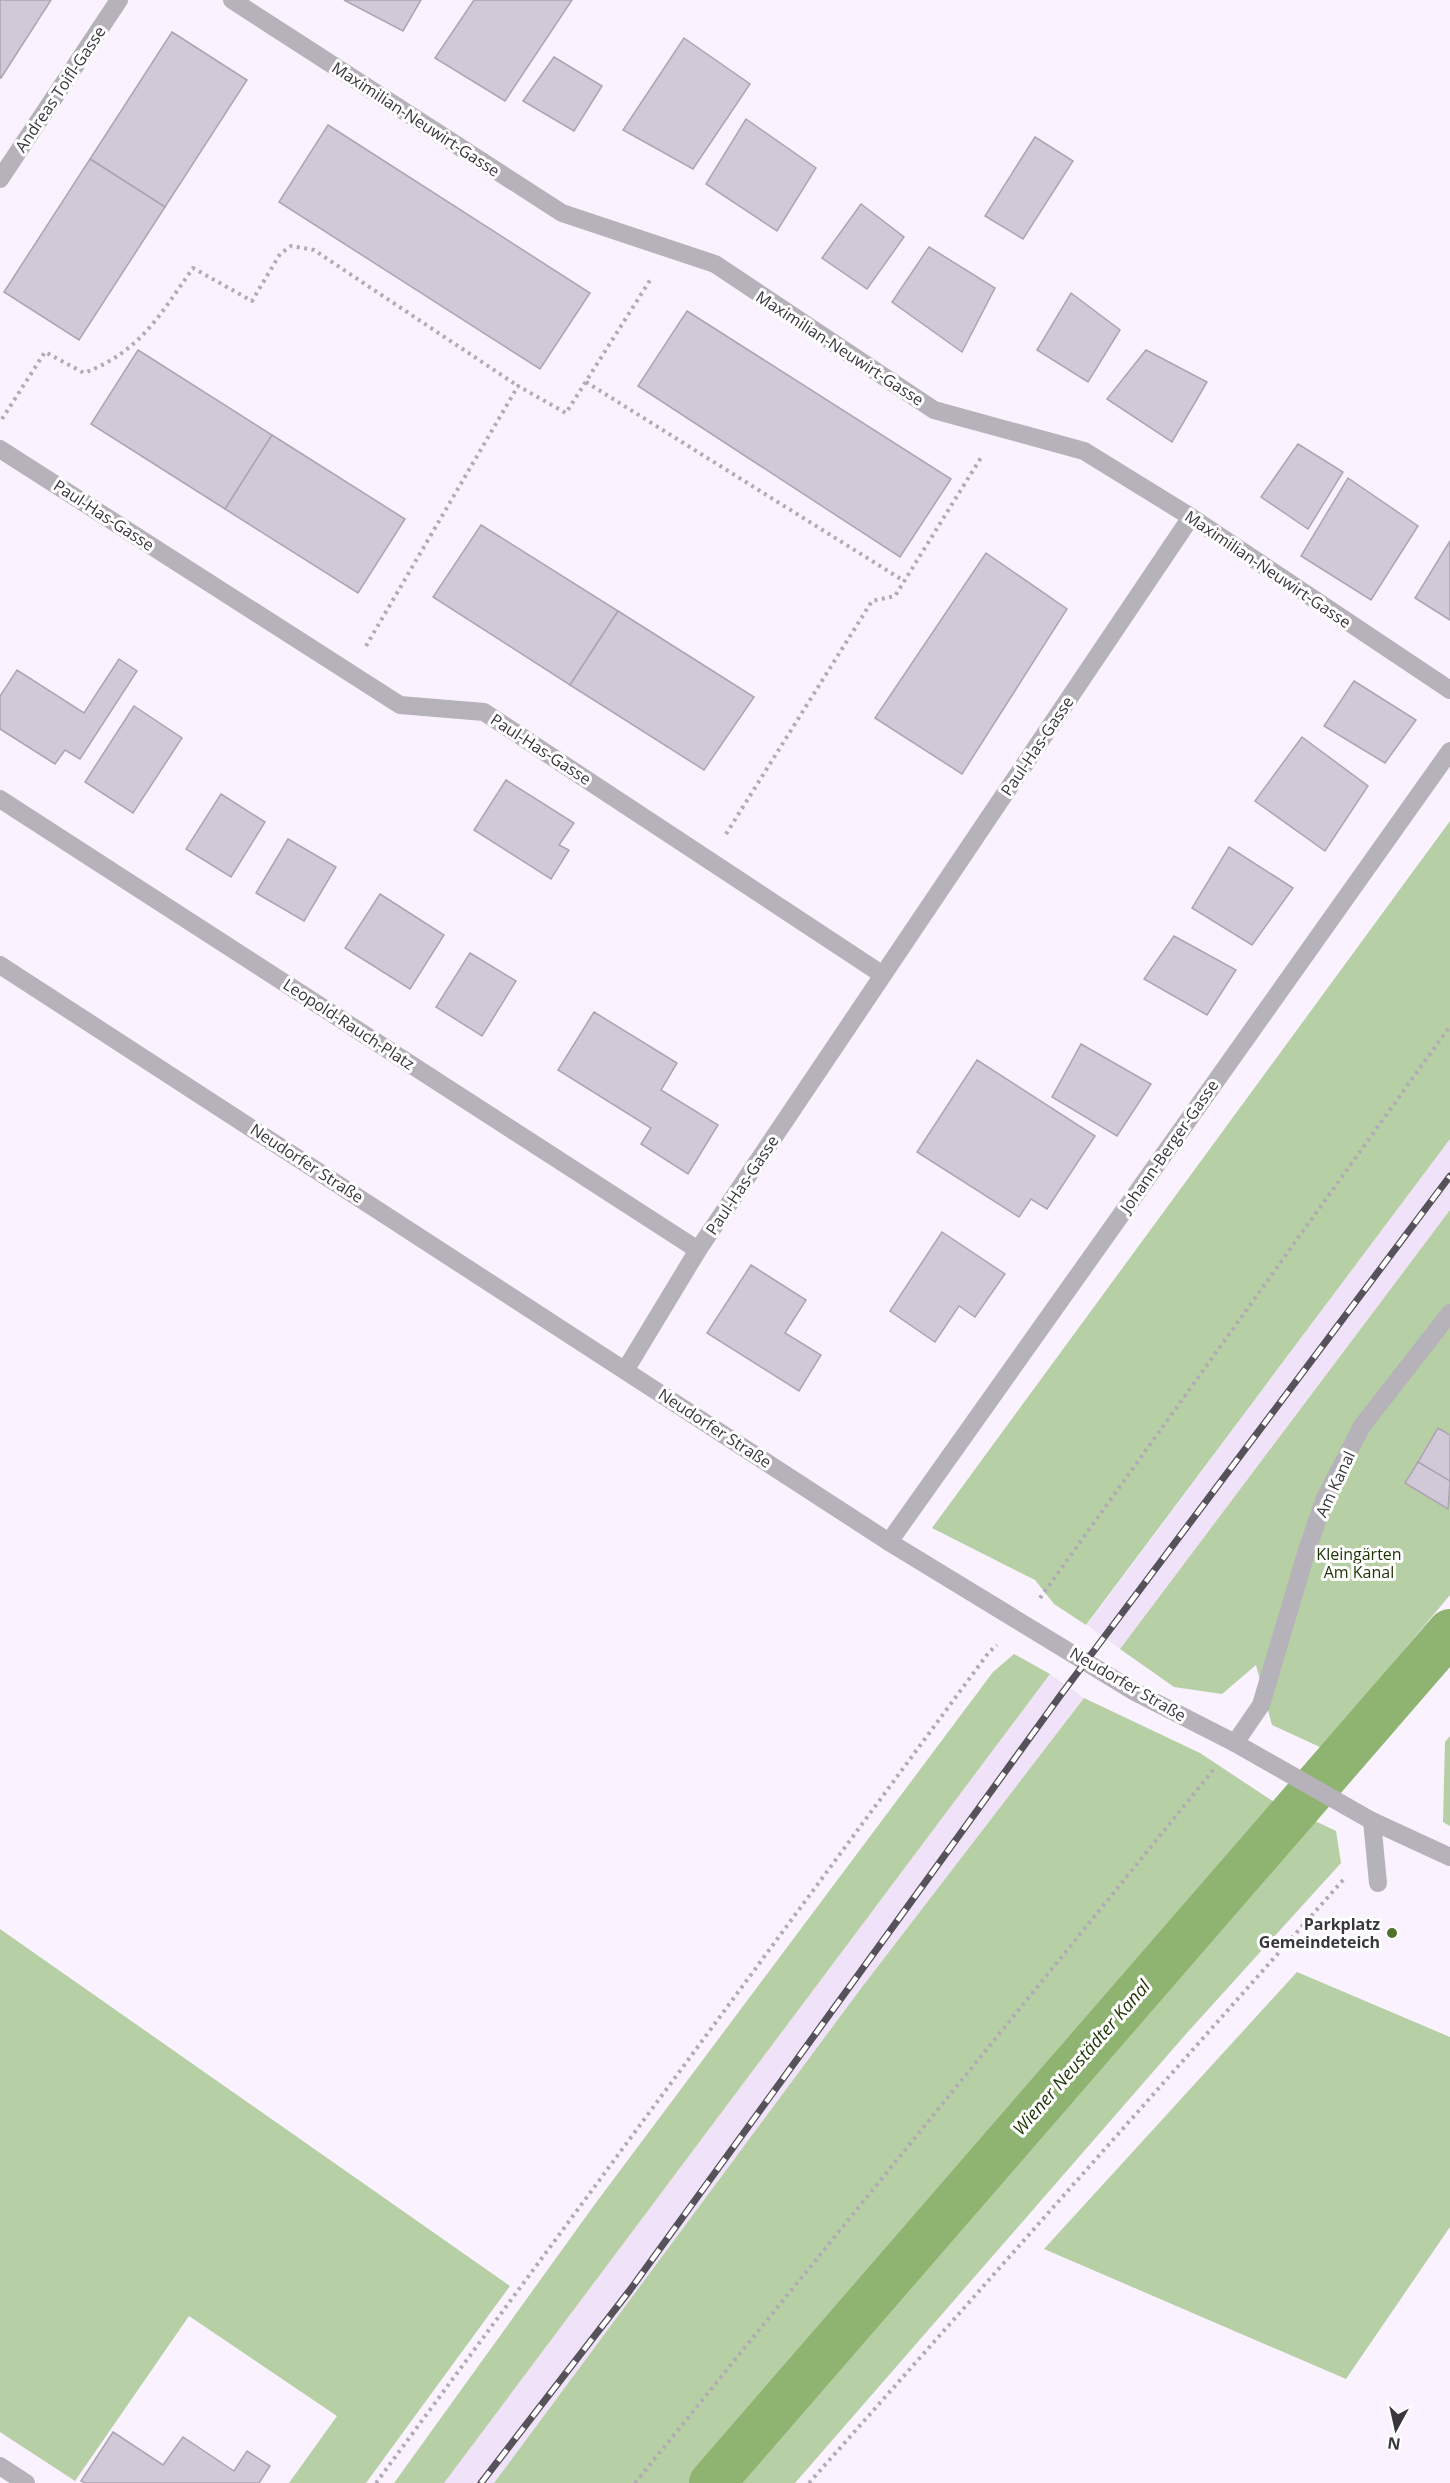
<svg xmlns="http://www.w3.org/2000/svg" width="1450" height="2483" viewBox="0 0 1450 2483" font-family="'Open Sans',sans-serif">
<rect width="100%" height="100%" fill="#faf2ff"/>
<g fill="#f0e3f9">
<polygon points="1450,1139 1450,1210 1120,1649 1087,1625"/>
<polygon points="1050,1674 1084,1698 862,1987 494,2483 444,2483"/>
</g>
<g fill="#b7cfa5">
<polygon points="1450,821 1450,1139 1086,1625 1054,1604 1035,1580 932,1528"/>
<polygon points="1450,1210 1450,1595 1322,1748 1272,1725 1256,1665 1222,1694 1174,1687 1120,1649"/>
<polygon points="1014,1654 1050,1674 444,2483 394,2483 595,2204 993,1672"/>
<polygon points="1084,1698 1200,1753 1271,1800 1336,1831 1341,1863 1186,2034 795,2483 494,2483 862,1987"/>
<polygon points="1450,1736 1450,1826 1443,1822 1445,1742"/>
<polygon points="0,1929 510,2286 366,2483 289,2483 337,2416 189,2316 75,2481 0,2432"/>
<polygon points="1297,1972 1450,2037 1450,2227 1346,2379 1044,2249"/>
</g>
<g fill="none" stroke-linecap="round" stroke-linejoin="round">
<polyline stroke="#8fb471" stroke-width="46" points="712,2483 1450,1632"/>
</g>
<g fill="#d1c8d8" stroke="#ada4b3" stroke-width="1.5">
<polygon points="0,0 51,0 1,78 0,78"/>
<polygon points="344,0 421,0 403,31"/>
<polygon points="474,0 572,0 505,101 435,58"/>
<polygon points="172,32 247,80 165,207 90,159"/>
<polygon points="684,38 750,84 693,169 623,130"/>
<polygon points="554,57 602,86 574,131 523,101"/>
<polygon points="746,119 816,168 777,231 706,184"/>
<polygon points="328,125 590,293 540,369 279,202"/>
<polygon points="1035,137 1073,161 1023,239 985,216"/>
<polygon points="90,159 165,207 79,340 4,292"/>
<polygon points="861,204 904,237 867,289 822,258"/>
<polygon points="929,247 995,288 962,352 892,302"/>
<polygon points="1071,293 1120,330 1088,382 1037,350"/>
<polygon points="687,311 951,479 900,557 638,386"/>
<polygon points="138,350 272,435 225,509 91,424"/>
<polygon points="1146,350 1207,382 1172,442 1107,399"/>
<polygon points="272,435 405,519 358,593 225,509"/>
<polygon points="1298,444 1343,472 1308,529 1261,497"/>
<polygon points="1348,478 1418,526 1371,600 1301,556"/>
<polygon points="481,525 618,611 570,685 433,597"/>
<polygon points="1450,541 1450,620 1415,598"/>
<polygon points="986,553 1067,609 962,774 875,718"/>
<polygon points="618,611 754,697 704,770 570,685"/>
<polygon points="119,659 137,671 80,759 65,750 55,764 0,729 0,696 17,670 84,713"/>
<polygon points="1354,681 1416,720 1385,763 1324,726"/>
<polygon points="134,706 182,738 133,813 85,782"/>
<polygon points="1302,737 1368,786 1325,851 1255,801"/>
<polygon points="506,780 574,823 559,845 569,850 551,879 474,830"/>
<polygon points="221,794 265,822 231,877 186,849"/>
<polygon points="288,839 336,867 304,921 256,893"/>
<polygon points="1229,847 1293,888 1252,945 1192,908"/>
<polygon points="380,894 444,935 410,989 345,948"/>
<polygon points="1174,936 1236,970 1207,1015 1144,979"/>
<polygon points="470,953 516,981 482,1036 436,1007"/>
<polygon points="594,1012 677,1063 661,1090 718,1125 688,1174 641,1144 651,1128 558,1070"/>
<polygon points="1081,1044 1151,1084 1117,1136 1052,1097"/>
<polygon points="977,1060 1095,1136 1047,1209 1031,1199 1019,1217 917,1152"/>
<polygon points="942,1232 1005,1274 975,1317 959,1306 935,1342 890,1311"/>
<polygon points="751,1265 806,1300 785,1333 821,1355 799,1391 707,1333"/>
<polygon points="1438,1428 1450,1435 1450,1481 1418,1462"/>
<polygon points="1418,1462 1450,1481 1448,1509 1405,1483"/>
<polygon points="113,2432 163,2465 183,2437 234,2471 247,2451 270,2466 259,2483 85,2483 81,2481"/>
</g>
<g fill="none" stroke-linecap="round" stroke-linejoin="round">
<g stroke="#b1abb5" stroke-width="4" stroke-dasharray="3 4.5" stroke-linecap="butt">
<polyline points="586,382 904,581"/>
<path d="M 2,419 L 45,352 L 84,373 C 141,351 159,316 193,268 L 252,301 L 280,254 L 291,246 L 314,250 L 518,386"/>
<polyline points="366,646 518,386 566,413 652,277"/>
<polyline points="726,834 872,601 895,596 982,456"/>
<polyline points="1040,1598 1450,1026"/>
<polyline points="376,2483 989,1652 997,1645"/>
<polyline points="635,2483 1214,1769"/>
<polyline points="809,2483 1344,1879"/>
</g>
<polyline stroke="#b6b2b9" stroke-width="18" points="1372,1821 1378,1883"/>
<g stroke="#b6b2b9" stroke-width="18">
<polyline points="232,0 562,213 715,264 934,410 1084,451 1191,517 1450,690"/>
<polyline points="0,179 119,0"/>
<polyline points="0,449 400,705 484,712 883,975"/>
<polyline points="0,799 698,1250"/>
<polyline points="0,965 889,1542 1135,1692 1235,1743 1372,1821 1450,1857"/>
<polyline points="626,1369 698,1250 1191,517"/>
<polyline points="889,1542 1450,751"/>
<polyline points="1235,1743 1261,1705 1307,1550 1325,1498 1362,1426 1450,1313"/>
<polyline points="0,2466 26,2483"/>
</g>
<defs>
<polyline id="rail" points="481,2483 630,2290 1060,1696 1450,1176"/>
</defs>
<use href="#rail" stroke="#56525a" stroke-width="7"/>
<use href="#rail" stroke="#fff" stroke-width="4.5" stroke-dasharray="14" stroke-linecap="butt"/>
</g>
<circle fill="#4e722b" stroke="#fff" stroke-width="2" cx="1392" cy="1933" r="6"/>
<g text-anchor="middle" dominant-baseline="central" stroke-width="6" stroke-linejoin="round" paint-order="stroke">
<g font-size="16" fill="#3a363d" stroke="#fff">
<text transform="translate(60 89) rotate(-56)">Andreas Toifl-Gasse</text>
<text transform="translate(416 119) rotate(33)">Maximilian-Neuwirt-Gasse</text>
<text transform="translate(840 348) rotate(33)">Maximilian-Neuwirt-Gasse</text>
<text transform="translate(104 515) rotate(33)">Paul-Has-Gasse</text>
<text transform="translate(1268 569) rotate(34)">Maximilian-Neuwirt-Gasse</text>
<text transform="translate(1037 746) rotate(-56)">Paul-Has-Gasse</text>
<text transform="translate(541 749) rotate(33)">Paul-Has-Gasse</text>
<text transform="translate(349 1024) rotate(33)">Leopold-Rauch-Platz</text>
<text transform="translate(1169 1146) rotate(-55)">Johann-Berger-Gasse</text>
<text transform="translate(307 1163) rotate(33)">Neudorfer Straße</text>
<text transform="translate(742 1185) rotate(-56)">Paul-Has-Gasse</text>
<text transform="translate(715 1428) rotate(33)">Neudorfer Straße</text>
<text transform="translate(1335 1484) rotate(-65)">Am Kanal</text>
<text transform="translate(1128 1684) rotate(30)">Neudorfer Straße</text>
</g>
<g font-size="16" fill="#1d3402" stroke="#fff">
<text x="1359" y="1554">Kleingärten<tspan x="1359" dy="18">Am Kanal</tspan></text>
</g>
<g font-size="16" font-weight="bold" fill="#3a363d" stroke="#fff" text-anchor="end">
<text x="1380" y="1924">Parkplatz<tspan x="1380" dy="18">Gemeindeteich</tspan></text>
</g>
<g font-size="18" font-style="italic" fill="#1d3403" stroke="#fff">
<text transform="translate(1081 2057) rotate(-49)">Wiener Neustädter Kanal</text>
</g>
</g>
<g transform="translate(1396 2429) rotate(188)" stroke="#ffffff" stroke-width="4.5" paint-order="stroke">
<path d="M0-4.5L10 22L0 15L-10 22Z" fill="#3a363d"/>
<text y="-9" font-size="16" font-weight="bold" text-anchor="middle" fill="#3a363d">N</text>
</g>
</svg>
